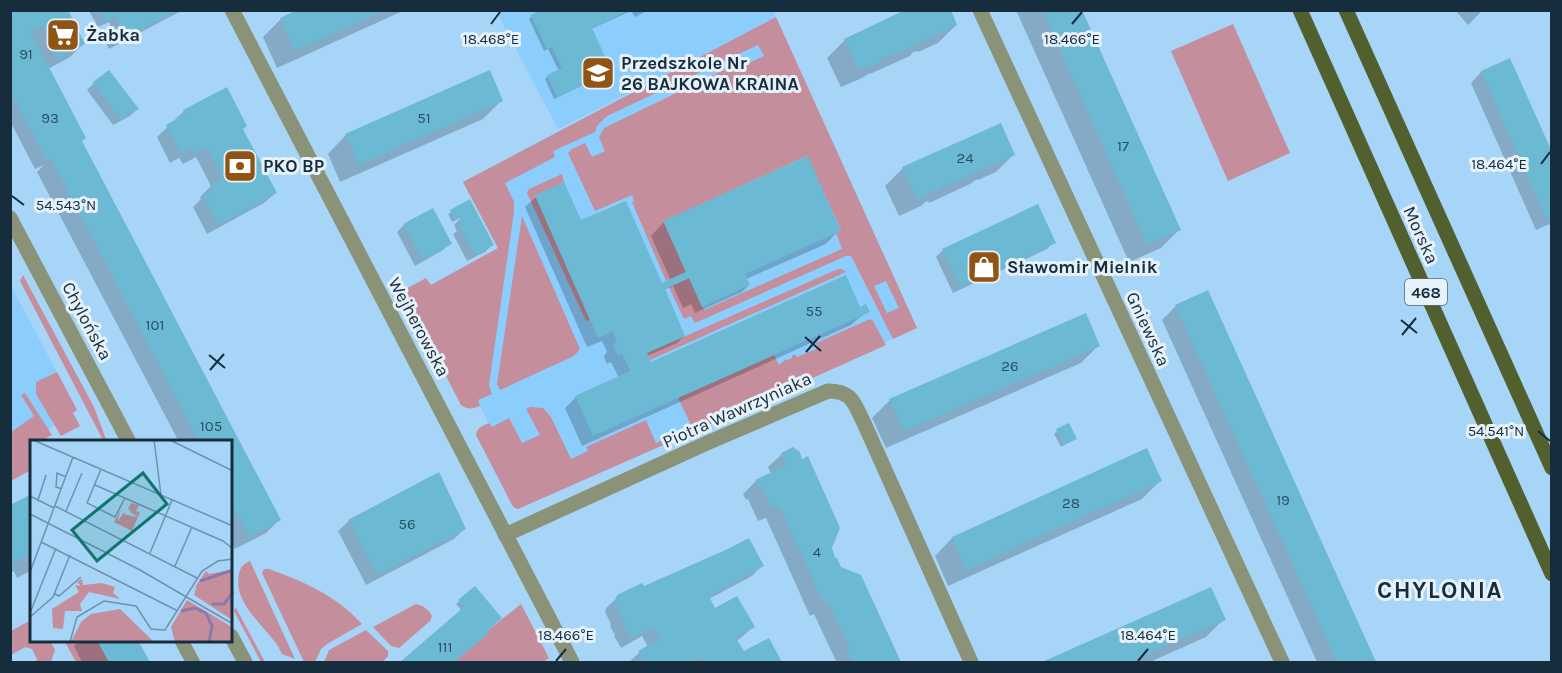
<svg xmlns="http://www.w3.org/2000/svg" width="1562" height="673" viewBox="0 0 1562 673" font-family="Karla,sans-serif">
<rect width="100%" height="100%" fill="#a7d5f8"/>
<g fill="#8bcdfd">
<polygon points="496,11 773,11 917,328 531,498 491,427 419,291 498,248 463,182 691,62 558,129"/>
<polygon points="10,284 77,410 11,455 10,455"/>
</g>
<g fill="#c48e9d" fill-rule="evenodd">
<path d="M 776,17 L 917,328 L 893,339 L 851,256 L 846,256 L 695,323 L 691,316 L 684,319 L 669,287 L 689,278 L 704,310 L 842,249 L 836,233 L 841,230 L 807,156 L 664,221 L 686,272 L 666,281 L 632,202 L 634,201 L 632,195 L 595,211 L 568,153 L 572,149 L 585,143 L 592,157 L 605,151 L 599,137 L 604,128 L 726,69 L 729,68 L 731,71 L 764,56 L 758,45 L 607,116 L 597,126 L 595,132 L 553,151 L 555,157 L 505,183 L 514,202 L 514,212 L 489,385 L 492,394 L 478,400 L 480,406 C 473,409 468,410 461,405 L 402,291 L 426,278 L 431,285 L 498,248 L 463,182 ZM 886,281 L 899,308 L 887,313 L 874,286 Z"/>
<polygon points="1233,24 1290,153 1228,181 1171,51"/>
<polygon points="562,174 564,182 535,196 590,320 586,321 527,193 529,189"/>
<polygon points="522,216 580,349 574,356 500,390 497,384"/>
<polygon points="838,269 842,269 846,272 650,360 647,353"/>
<polygon points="23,275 94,407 107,442 104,442 20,281"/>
<polygon points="870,319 873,321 886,345 684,436 682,432 692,427 678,398 774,355 779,365 786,359 787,360 792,358 792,356 795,354 797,357 818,348 816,343"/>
<polygon points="57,372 77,410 73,413 80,426 61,436 36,394 36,382"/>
<polygon points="25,393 52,435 46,438 48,442 32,442 31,470 11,481 11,432 34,416 21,395"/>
<path d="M 530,407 L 543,408 L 551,417 L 571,459 L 588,451 L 586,447 L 646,420 L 656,443 L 666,439 L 668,443 L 518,509 L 515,508 L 512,505 L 476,435 C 477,427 483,426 489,423 L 492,427 L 509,418 L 522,443 L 540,435 L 526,409 Z"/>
<path d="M 250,561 L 295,659 L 282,654 C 280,650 278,646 275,642 C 260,622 233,601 239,574 C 240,567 244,564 250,561 Z"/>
<path d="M 264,569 L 269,569 C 305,582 335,595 362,624 L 327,644 L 321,649 L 315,662 L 304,662 L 262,573 Z"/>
<path d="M 416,604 C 424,606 428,609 432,616 L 430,621 L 399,648 L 391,646 L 373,627 Z"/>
<polygon points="521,604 549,658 543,662 454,662 487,634 486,632"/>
<polygon points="235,608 236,608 265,662 261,662 234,611"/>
<polygon points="31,620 32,642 51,642 55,650 51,662 36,662 37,659 32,649 25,647 11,655 11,631"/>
<polygon points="366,630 388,651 388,656 383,662 324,662 329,650"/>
<polygon points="65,642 98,642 109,662 76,662"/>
</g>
<g fill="#0003">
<polygon points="10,10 83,44 70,57 48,69 80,142 279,520 266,533 235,549 231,541 231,442 179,442 37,172 44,165 35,169 10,121"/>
<polygon points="183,10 109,49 104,38 113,31 109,22 98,27 89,11"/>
<polygon points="301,10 405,10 277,68 263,37 281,19"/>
<polygon points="544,10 649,10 635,17 631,11 591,29 610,71 607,74 554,99 545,79 548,76 559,71 548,49 544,51 529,19 532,16"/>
<polygon points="1016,10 1081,10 1179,230 1161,248 1129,262"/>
<polygon points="1455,10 1483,10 1468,25"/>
<polygon points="956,25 938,43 918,52 918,51 913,52 910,56 870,74 870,73 862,78 841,87 827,58 845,40"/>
<polygon points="1509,60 1552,155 1552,223 1536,230 1471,83 1481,72"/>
<polygon points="489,72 501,101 483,119 340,182 328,154 345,136"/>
<polygon points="94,83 137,109 130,116 113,125 87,90"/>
<polygon points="184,111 242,129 275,193 264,203 207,234 193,207 201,199 200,197 211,186 196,157 183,164 179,158 170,163 157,137"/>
<polygon points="1014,154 996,172 978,180 977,179 970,184 929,203 928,201 925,202 921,206 899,216 885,186 903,168"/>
<polygon points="536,197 580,222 662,286 671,281 651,236 664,222 839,230 826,244 746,279 749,285 742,292 695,313 691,304 683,308 673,286 664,290 684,336 677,343 647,356 650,364 859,309 868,312 859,318 851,325 582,446 565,408 576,397 619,378 611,362 607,364 605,360 604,356 607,352 602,341 587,347 525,207"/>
<polygon points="470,201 492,245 485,252 467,261 453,234 457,231 454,225 462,217 452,222 448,214"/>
<polygon points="404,225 450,243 443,250 415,266 397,232"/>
<polygon points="1054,242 1047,249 953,293 936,257 943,250"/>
<polygon points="1207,292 1374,662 1317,662 1162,320 1176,306"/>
<polygon points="1099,345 1081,363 886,448 872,418 890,400"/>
<polygon points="1057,431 1075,439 1061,447 1054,434"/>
<polygon points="1147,450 1160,481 1142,499 948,586 935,556 952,538"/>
<polygon points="782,454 840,568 860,576 899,662 834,662 836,661 814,614 810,616 766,518 758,521 748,499 746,500 743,494 756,481 771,474 768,467"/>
<polygon points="32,496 32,578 28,572 17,578 14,571 10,573 10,507"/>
<polygon points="349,521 465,528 454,539 366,585 338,531"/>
<polygon points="762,565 752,576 709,599 715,610 753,627 742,637 736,641 743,653 768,640 780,662 629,662 639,653 648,647 642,636 621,648 614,636 615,635 610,626 611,624 605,612 606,608 620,595 643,588"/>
<polygon points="475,588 484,632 475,644 454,662 402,662 462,611 456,604"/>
<polygon points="1210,589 1224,619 1206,637 1150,662 1046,662"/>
<polygon points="78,642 137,642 148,662 82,662 74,646"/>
</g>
<g fill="#6bb9d3">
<polygon points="10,10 68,10 85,44 58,58 42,26 30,31 86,138 82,141 281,520 249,537 231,502 231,442 199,442 50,157 46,159 10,91"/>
<polygon points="100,10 178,10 116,43 110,30 120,25 116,16 105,21"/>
<polygon points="297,10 385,10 295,51 280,18"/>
<polygon points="540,10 630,10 592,28 612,72 557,97 547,75 562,68 552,47 547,49 531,15"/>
<polygon points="905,10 951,10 957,25 936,35 936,34 929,37 930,38 888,57 888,56 881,59 882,60 859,71 844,39"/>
<polygon points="1042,10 1082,10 1181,230 1147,245"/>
<polygon points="1510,58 1552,152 1552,218 1547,220 1481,71"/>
<polygon points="109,70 139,109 121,119 93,82"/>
<polygon points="490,70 503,101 358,165 345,134"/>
<polygon points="227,87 247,126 243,129 277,193 218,225 203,196 212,190 210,185 223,178 207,147 194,154 190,148 181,154 166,125 185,114 183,110"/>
<polygon points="1001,123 1015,155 996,164 995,162 989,165 990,166 947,186 946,184 940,187 941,189 917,199 902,167"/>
<polygon points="808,156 841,231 745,274 750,285 702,307 689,278 665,289 685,336 647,353 651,362 846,275 860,307 866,304 870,312 593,436 575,396 630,371 622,353 618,355 615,350 613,344 617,342 613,331 598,338 535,195 564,182 581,220 626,201 662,283 686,272 663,221"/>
<polygon points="470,199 494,245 475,255 460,226 463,224 460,217 455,220 450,210"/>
<polygon points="1038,204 1056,243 960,287 942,249"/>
<polygon points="433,208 452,244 422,260 403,224"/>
<polygon points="1208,290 1376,662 1337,662 1175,305"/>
<polygon points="1086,313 1100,346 904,431 889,399"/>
<polygon points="1069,423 1077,439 1064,445 1056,429"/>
<polygon points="793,447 800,452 802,459 808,456 840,528 832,548 835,558 837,558 841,567 861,575 901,662 853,662 846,649 849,647 828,601 824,603 779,506 772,509 762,487 760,488 755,480 787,465 781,453"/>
<polygon points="1147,448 1162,481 966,570 952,537"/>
<polygon points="439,472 466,529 377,575 348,520"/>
<polygon points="32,494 32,553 10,565 10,505"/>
<polygon points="749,538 764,566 709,596 715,608 737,596 755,627 736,638 744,651 769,638 782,662 704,662 701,657 691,662 644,662 638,651 660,639 653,627 631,639 623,625 625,624 619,614 621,613 615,601 617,595 642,583 644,586 730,548"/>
<polygon points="475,586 502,618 486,632 488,634 454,662 400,662 464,607 458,600"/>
<polygon points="1211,587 1226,620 1202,630 1130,662 1042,662"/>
<polygon points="98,642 139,642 150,662 109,662"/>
</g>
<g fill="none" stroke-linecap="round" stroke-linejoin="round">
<polyline stroke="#8a9278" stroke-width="14" points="182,642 193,662"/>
<g stroke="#8a9278" stroke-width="15">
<polyline points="232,10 572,662"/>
<polyline points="980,10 1282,662"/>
<path d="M 505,535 L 707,443 L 828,391 C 853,391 854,404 864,423 L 971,662"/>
</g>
<g stroke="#8a9278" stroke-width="15">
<polyline points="10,218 129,442"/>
<polyline points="231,636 245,662"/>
</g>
<g stroke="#525f2f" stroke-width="15">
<polyline points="1300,10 1552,574"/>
<polyline points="1346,10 1552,468"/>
</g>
</g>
<path fill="none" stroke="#162d3e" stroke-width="2" d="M 491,24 L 500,12M 1072,24 L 1082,12M 1541,164 L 1550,152M 12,196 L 24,205M 1401,320 L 1417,333M 1402,335 L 1416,318M 805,337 L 821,351M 806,352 L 820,336M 209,355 L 225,368M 210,370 L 224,354M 1538,431 L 1550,441M 556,661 L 566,649M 1138,661 L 1148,649"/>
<defs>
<symbol id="supermarket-square" viewBox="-11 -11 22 22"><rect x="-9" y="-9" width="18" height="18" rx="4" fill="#905414" stroke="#e6f1fa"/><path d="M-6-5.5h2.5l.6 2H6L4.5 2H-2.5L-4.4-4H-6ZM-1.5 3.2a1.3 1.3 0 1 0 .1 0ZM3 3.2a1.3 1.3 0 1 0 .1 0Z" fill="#fff"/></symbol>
<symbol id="school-square" viewBox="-11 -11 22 22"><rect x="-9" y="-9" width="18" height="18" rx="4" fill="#905414" stroke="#e6f1fa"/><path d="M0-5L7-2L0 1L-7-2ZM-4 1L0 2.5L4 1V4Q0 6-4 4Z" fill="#fff"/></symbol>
<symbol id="bank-square" viewBox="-11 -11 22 22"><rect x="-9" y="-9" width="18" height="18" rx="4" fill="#905414" stroke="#e6f1fa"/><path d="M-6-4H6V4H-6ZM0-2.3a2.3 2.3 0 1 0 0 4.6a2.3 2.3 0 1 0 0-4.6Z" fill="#fff"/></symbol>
<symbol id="shop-square" viewBox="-11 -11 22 22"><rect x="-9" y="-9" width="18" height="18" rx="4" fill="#905414" stroke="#e6f1fa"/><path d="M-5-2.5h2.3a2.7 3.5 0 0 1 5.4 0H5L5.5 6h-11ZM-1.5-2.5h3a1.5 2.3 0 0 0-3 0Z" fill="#fff"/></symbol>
</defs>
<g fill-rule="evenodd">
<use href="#supermarket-square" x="44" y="16" width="38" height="38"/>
<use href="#school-square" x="579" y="54" width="38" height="38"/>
<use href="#bank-square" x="221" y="147" width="38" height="38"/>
<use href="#shop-square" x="965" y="248" width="38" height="38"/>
</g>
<g text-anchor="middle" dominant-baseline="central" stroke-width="6" stroke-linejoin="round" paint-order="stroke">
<g font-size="15" fill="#2b5063">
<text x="26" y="54">91</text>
<text x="50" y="118">93</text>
<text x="424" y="118">51</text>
<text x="1123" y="146">17</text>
<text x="965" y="158">24</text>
<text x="814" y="311">55</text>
<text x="155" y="325">101</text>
<text x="1010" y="366">26</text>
<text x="211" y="426">105</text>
<text x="1283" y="500">19</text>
<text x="1071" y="503">28</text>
<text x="407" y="524">56</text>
<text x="817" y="552">4</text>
<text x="445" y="647">111</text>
</g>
<rect fill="#e6f1fa" stroke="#546876" stroke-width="1.5" x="1405" y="279" width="42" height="26" rx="4.5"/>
<g font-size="16" font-weight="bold" fill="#162d3e">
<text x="1426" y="292">468</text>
</g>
<g font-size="18" font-weight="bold" fill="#162d3e" stroke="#e6f1fa" text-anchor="start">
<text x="86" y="35">Żabka</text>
<text x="621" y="63">Przedszkole Nr<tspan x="621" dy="21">26 BAJKOWA KRAINA</tspan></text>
<text x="263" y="166">PKO BP</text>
<text x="1007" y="267">Sławomir Mielnik</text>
</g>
<g font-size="18" fill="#162d3e" stroke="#e6f1fa">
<text transform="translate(1421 235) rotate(66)">Morska</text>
<text transform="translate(87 321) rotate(62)">Chylońska</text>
<text transform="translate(419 327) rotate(62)">Wejherowska</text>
<text transform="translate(1148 329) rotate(65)">Gniewska</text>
<text transform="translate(737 410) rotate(-24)">Piotra Wawrzyniaka</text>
</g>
<g font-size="24" font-weight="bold" letter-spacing="1.5" fill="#162d3e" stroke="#e6f1fa">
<text x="1440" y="590">CHYLONIA</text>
</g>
</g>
<g transform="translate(30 440)">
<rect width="202" height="202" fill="#a7d5f8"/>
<path d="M 101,63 L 109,65 L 106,71 L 110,72 L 102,91 L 84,82 L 91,69 L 87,82 L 95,71 L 94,74 L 106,77 L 108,74 L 106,76 L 99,71 L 103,72 L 98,69 ZM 202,120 L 203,128 L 202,180 L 164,155 L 167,145 L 161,153 L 176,131 L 179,134 L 201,130 ZM 52,139 L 53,145 L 72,143 L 85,147 L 83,153 L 90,159 L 59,152 L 50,164 L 52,171 L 35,171 L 33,189 L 23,188 L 22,169 L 49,152 L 45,145 L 51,146 L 47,142 ZM 157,160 L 202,187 L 202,202 L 145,202 L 141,187 ZM 90,169 L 124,202 L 41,202 L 51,182 L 61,174 Z" fill="#c48e9d"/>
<path fill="none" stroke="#8c78ad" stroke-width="3" d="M 170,141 L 203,130M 182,164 L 194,164 L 203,152M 151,171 L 165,168 L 176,173M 176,173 L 182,186 L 179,202"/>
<path fill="none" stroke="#6d92ae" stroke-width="1.5" d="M 3,0 L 203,86M 124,0 L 131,55M 140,0 L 203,31M 71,29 L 57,63 L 85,77 L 95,58M 65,45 L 193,101 L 203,109M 32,49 L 26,47 L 27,33 L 36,37M 0,56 L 24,68M 8,60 L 16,35M 25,66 L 167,138M 36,71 L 52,33M 0,74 L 110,130 L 203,184M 11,102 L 148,171M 120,113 L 142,60M 145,126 L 162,87M 0,132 L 43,17M 25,154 L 29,156 L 51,137M 0,173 L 26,108M 0,177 L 23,157 L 40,115M 40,202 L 47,177 L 74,161 L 106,166 L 121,189 L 135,190 L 172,131 L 188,121 L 203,119"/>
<path fill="#0f766e" fill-opacity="0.15" stroke="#0f766e" stroke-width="3" d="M 113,33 L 137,64 L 67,121 L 42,90 Z"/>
<rect width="202" height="202" fill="none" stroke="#162d3e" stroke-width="3"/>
</g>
<g font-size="15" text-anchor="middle" fill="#162d3e" stroke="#e6f1fa" stroke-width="6" stroke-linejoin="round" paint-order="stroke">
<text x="491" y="44">18.468°E</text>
<text x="1072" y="44">18.466°E</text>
<text x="1499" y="169">18.464°E</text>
<text x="66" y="210">54.543°N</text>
<text x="1496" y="436">54.541°N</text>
<text x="566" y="640">18.466°E</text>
<text x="1148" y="640">18.464°E</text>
</g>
<rect width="1562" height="673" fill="none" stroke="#162d3e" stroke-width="24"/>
</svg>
